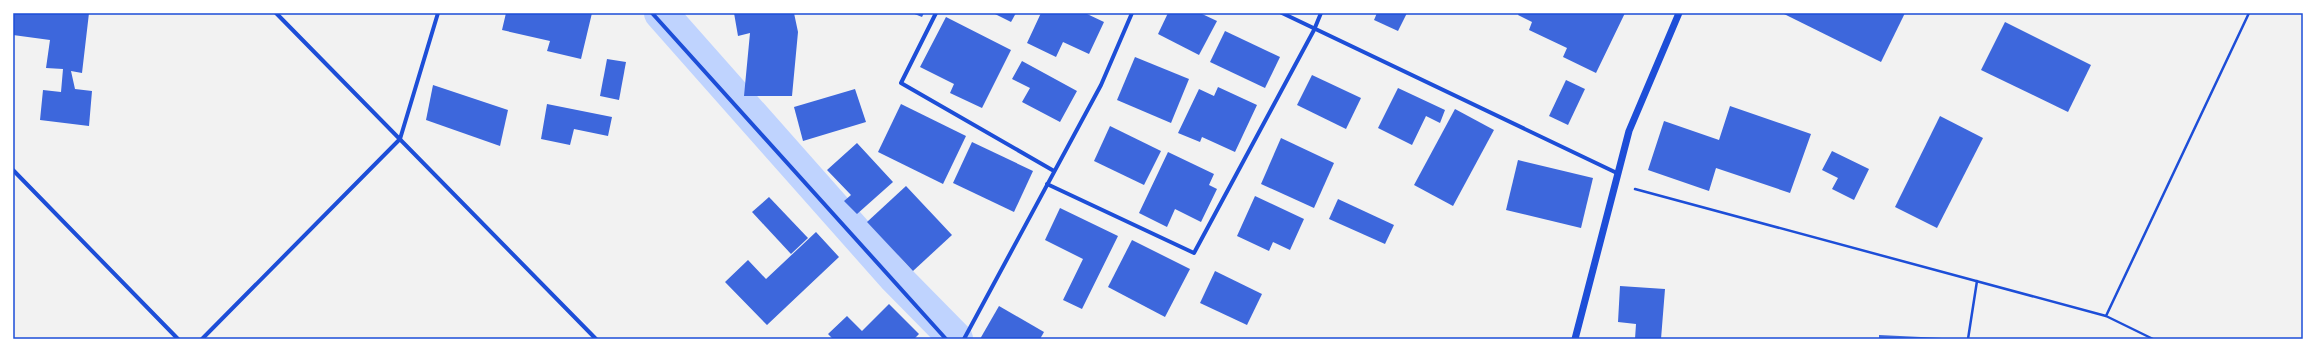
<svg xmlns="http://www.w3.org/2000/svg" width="2316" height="352" viewBox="0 0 2316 352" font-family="Arial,sans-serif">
<rect width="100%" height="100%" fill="#f2f2f2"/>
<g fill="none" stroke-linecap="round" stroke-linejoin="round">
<polyline stroke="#bfd3fe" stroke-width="34" points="661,13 894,276 956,339"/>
</g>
<g fill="#3d67dc">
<polygon points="13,13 89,13 82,73 71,71 75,89 92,91 89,126 40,120 43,90 61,92 63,69 46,68 50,40 13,35"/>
<polygon points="506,13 592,13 581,59 547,51 550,41 502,30"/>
<polygon points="734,13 794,13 798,32 792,96 744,96 750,33 738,36"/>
<polygon points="912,13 924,13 922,17"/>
<polygon points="993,13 1016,13 1011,22"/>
<polygon points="1041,13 1085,13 1104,22 1089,54 1063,42 1056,57 1027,43"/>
<polygon points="1168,13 1200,13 1217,21 1199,55 1158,34"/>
<polygon points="1377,13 1407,13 1398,31 1374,20"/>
<polygon points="1519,13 1625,13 1596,73 1563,57 1567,48 1529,30 1532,22 1518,15"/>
<polygon points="1782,13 1905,13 1881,62"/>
<polygon points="946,17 1011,50 982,108 950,93 954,84 920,67"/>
<polygon points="2005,22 2091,65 2068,112 1981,70"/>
<polygon points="1225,31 1280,57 1265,88 1210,62"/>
<polygon points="1135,57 1189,79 1171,123 1117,100"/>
<polygon points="607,59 626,62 619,100 600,96"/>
<polygon points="1022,61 1077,91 1060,122 1022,102 1030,88 1012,79"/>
<polygon points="1312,75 1361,98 1346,129 1297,105"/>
<polygon points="1566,80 1585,89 1568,125 1549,116"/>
<polygon points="433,85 508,110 500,146 426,120"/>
<polygon points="1218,87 1257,105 1235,152 1202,137 1200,142 1178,133 1199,89 1214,96"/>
<polygon points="1398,88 1445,110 1440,123 1426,116 1412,145 1378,128"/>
<polygon points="855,89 866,122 803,141 794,107"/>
<polygon points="547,104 612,117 608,136 574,129 570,145 541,139"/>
<polygon points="901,104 966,136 943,184 878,152"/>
<polygon points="1730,106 1811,134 1790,193 1716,168 1709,191 1648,170 1664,121 1719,140"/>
<polygon points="1455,109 1494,130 1453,206 1414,185"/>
<polygon points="1940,116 1983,138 1937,228 1895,207"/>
<polygon points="1110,126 1161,151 1144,185 1094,161"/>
<polygon points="1281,138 1334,163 1314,208 1261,184"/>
<polygon points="972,142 1033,171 1014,212 953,183"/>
<polygon points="857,143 893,182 857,214 844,201 851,195 827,170"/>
<polygon points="1832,151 1869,169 1854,200 1832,189 1838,178 1822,170"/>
<polygon points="1168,152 1214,174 1209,185 1217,189 1201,222 1175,209 1167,227 1139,213"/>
<polygon points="1518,160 1593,178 1581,228 1506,210"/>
<polygon points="906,186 952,235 913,271 867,222"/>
<polygon points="1255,196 1304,219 1290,250 1273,242 1269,251 1237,236"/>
<polygon points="769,197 808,238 791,254 752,212"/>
<polygon points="1338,199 1394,225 1385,244 1329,219"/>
<polygon points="1060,208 1118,236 1082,309 1063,300 1083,259 1045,240"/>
<polygon points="816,232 839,257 767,325 725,282 748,260 766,279"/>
<polygon points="1132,240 1190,269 1165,317 1108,287"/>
<polygon points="1215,271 1262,294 1247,325 1200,303"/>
<polygon points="1620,286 1665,289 1661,339 1635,339 1636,324 1618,322"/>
<polygon points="889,304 919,334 914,339 833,339 828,334 847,316 862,331"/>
<polygon points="999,306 1044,332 1040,339 980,339"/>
<polygon points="1879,335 1942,338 1942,339 1879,339"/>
</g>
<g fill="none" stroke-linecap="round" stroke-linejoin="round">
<g stroke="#1d4ed8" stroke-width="2.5">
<polyline points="1635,189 2106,316"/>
<polyline points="1968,339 1977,281"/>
<polyline points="2153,339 2106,316 2249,13"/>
</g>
<g stroke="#1d4ed8" stroke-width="4">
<polyline points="276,13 596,339"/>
<polyline points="652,13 946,339"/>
<polyline points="936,13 901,83 1054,171"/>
<polyline points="1282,13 1619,174"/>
<polyline points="13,170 178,339"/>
<polyline points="1047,184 1194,253 1314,30 1321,13"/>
<polyline points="202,339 400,139 438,13"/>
<polyline points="964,339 1101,85 1132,13"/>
</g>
<polyline stroke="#1d4ed8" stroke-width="7" points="1575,339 1629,131 1679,13"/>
</g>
<rect width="2316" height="352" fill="none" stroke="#ffffff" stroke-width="28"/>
<rect x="14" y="14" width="2288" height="324" fill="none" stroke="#1d4ed8" stroke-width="1.5"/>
</svg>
